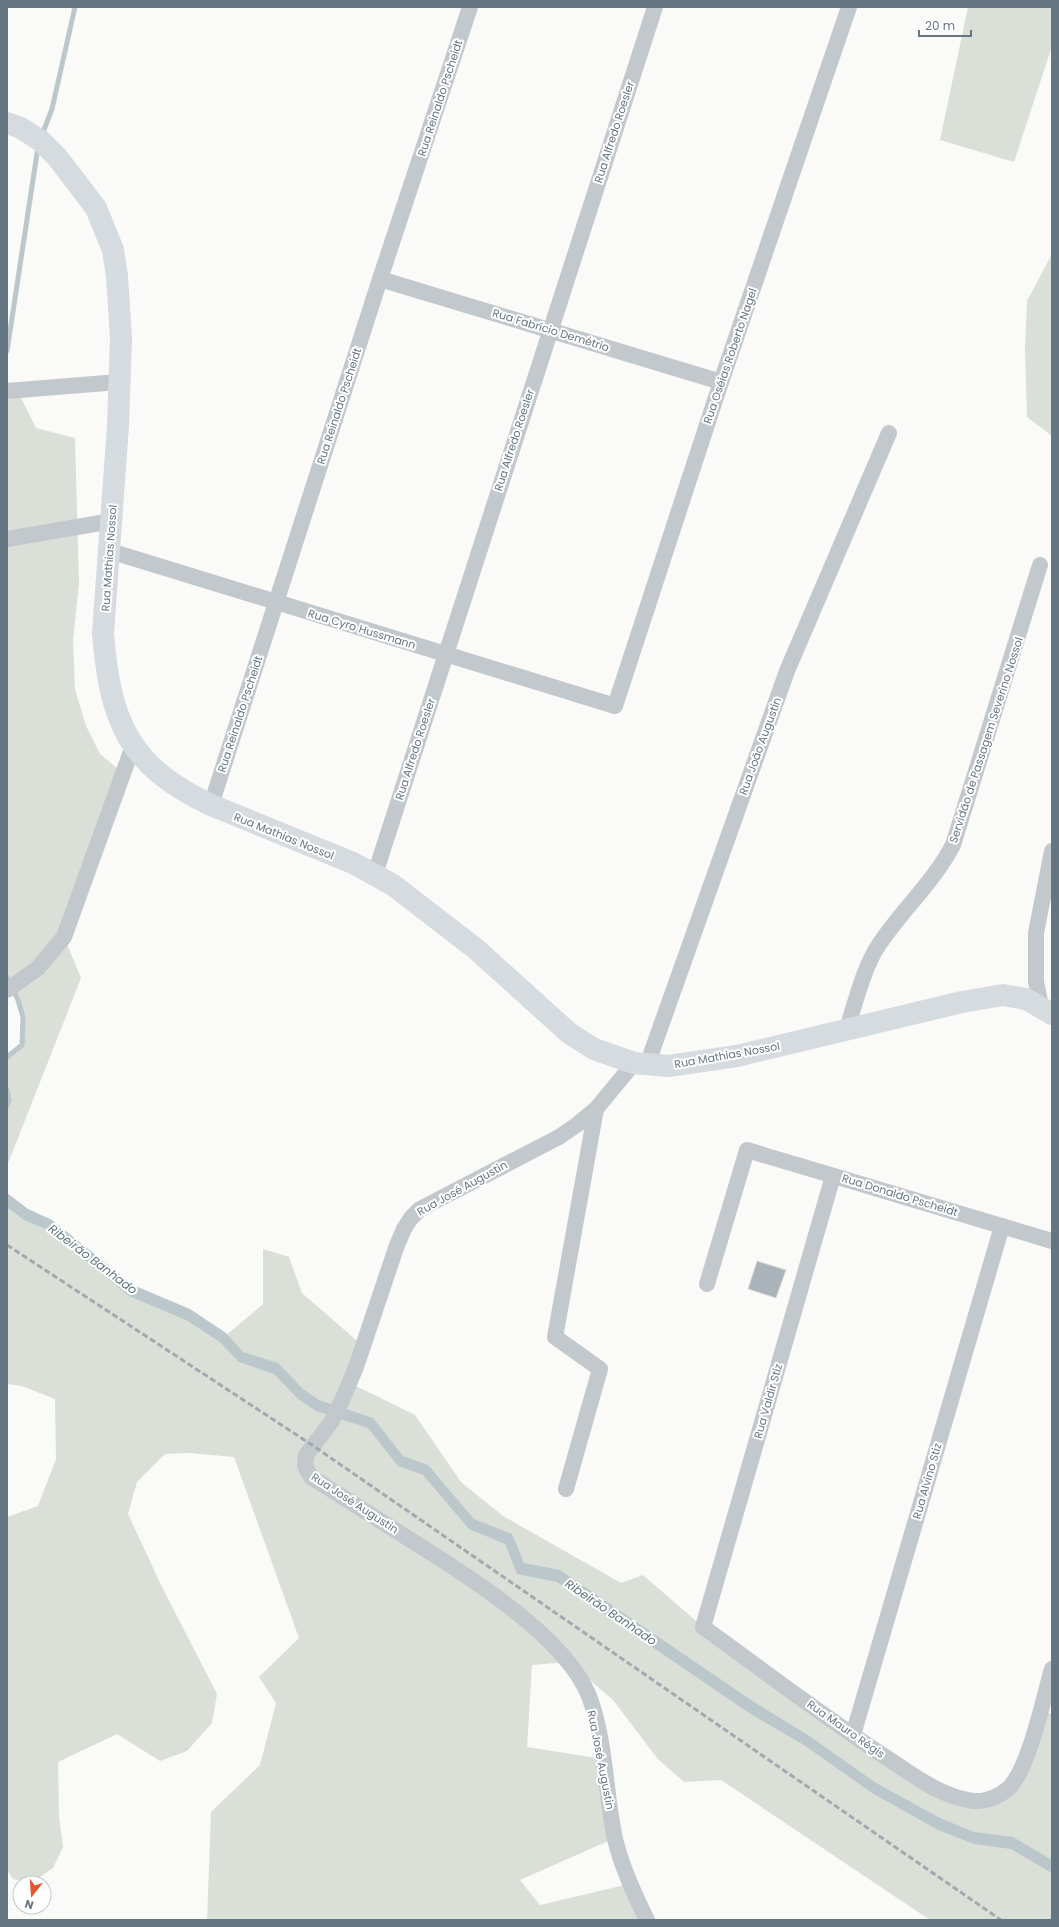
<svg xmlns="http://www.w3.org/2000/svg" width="1059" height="1927" viewBox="0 0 1059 1927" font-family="Poppins,sans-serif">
<rect width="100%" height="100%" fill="#fafaf8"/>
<g fill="#dadfd7">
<polygon points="968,7 1052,7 1052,46 1014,162 940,140"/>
<polygon points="1052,254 1052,436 1027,417 1025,350 1027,301"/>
<polygon points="17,390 36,428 75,438 79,583 73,641 75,689 86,726 100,754 123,773 64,937 81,978 7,1166 7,1102 9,1100 7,1090 7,1057 22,1045 23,1017 18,1000 7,978 7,391"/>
<polygon points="7,1200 51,1226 132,1291 223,1338 263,1304 263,1249 289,1257 302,1293 363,1346 350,1383 415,1415 461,1482 503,1516 621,1583 643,1575 703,1627 957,1797 1001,1794 1040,1710 1052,1714 1052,1920 930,1920 721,1780 684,1782 657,1758 613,1700 569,1662 532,1665 527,1747 603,1759 615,1838 520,1880 540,1905 629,1884 647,1920 207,1920 211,1812 260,1765 276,1703 259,1677 299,1638 234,1457 189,1453 165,1454 137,1482 128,1514 162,1587 217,1694 212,1723 187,1751 160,1761 117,1734 58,1762 59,1817 63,1847 53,1868 31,1883 13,1879 7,1870 7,1517 38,1506 56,1459 55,1399 22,1386 7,1384"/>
</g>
<polygon fill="#bbc7cb" points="7,1193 28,1209 52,1220 133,1285 190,1309 226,1333 243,1352 278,1363 303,1389 319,1400 373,1418 403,1456 428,1465 474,1519 512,1534 524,1563 560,1570 754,1702 808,1735 876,1783 940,1818 974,1832 1013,1837 1052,1860 1052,1873 1011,1849 974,1844 938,1830 872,1793 804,1745 749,1713 557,1582 517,1574 505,1544 469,1529 423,1475 398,1466 368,1428 316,1411 298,1399 274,1374 239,1362 220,1342 186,1320 129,1296 48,1230 24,1220 7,1207"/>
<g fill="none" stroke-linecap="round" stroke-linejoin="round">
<g stroke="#bbc7cb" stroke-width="5">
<polyline points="42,135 52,109 75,7"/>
<polyline points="7,351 38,147"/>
<polyline points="7,978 18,1000 23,1017 22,1045 7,1057"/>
<polyline points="7,1090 9,1100 7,1106"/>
</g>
</g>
<polygon fill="#aab3b9" stroke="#dcdcda" points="757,1261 786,1270 776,1298 748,1289"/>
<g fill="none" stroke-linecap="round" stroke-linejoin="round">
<g stroke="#c3c8cc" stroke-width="16">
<polyline points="380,279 721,382"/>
<polyline points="7,391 118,382"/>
<polyline points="7,539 112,521"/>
<polyline points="110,551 615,706 721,382 849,7"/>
<polyline points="211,805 380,279 470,7"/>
<polyline points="375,874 655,7"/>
<polyline points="7,990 38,968 64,937 133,746"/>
<polyline points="1041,1006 1036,982 1036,933 1052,851"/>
<path d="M 846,1031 C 855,1005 863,969 878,946 C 901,911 933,883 953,845 L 1040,565"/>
<path d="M 634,1063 L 596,1109 L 578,1124 L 559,1137 L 420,1209 L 411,1218 L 404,1229 L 397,1245 L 356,1367 L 343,1398 L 332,1421 L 306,1455 L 305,1466 L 311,1477 C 344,1498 376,1518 409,1539 C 463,1573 565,1635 589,1696 C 606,1741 605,1792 615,1839 C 622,1868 634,1894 647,1920"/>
<polyline points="647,1065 787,671 889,433"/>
<path d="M 833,1176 L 703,1627 C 764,1671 824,1717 887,1758 C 913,1775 941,1797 973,1801 C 986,1802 1000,1796 1009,1788 C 1030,1766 1043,1699 1052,1669"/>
<polyline points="707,1284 747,1150 1052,1241"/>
<polyline points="566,1489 600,1369 555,1337 596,1109"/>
<polyline points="853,1735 1002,1226"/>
</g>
<path stroke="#d6dbdf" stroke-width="22" d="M 7,123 L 21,128 L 41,141 L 57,157 L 96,208 L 113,250 L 117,276 L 121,338 L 118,426 L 103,633 C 110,721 128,766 211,805 L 353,863 L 393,885 L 476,949 L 569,1033 L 594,1049 L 634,1063 L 668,1066 L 737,1056 L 962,1002 L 1003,995 L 1026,999 L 1052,1014"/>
<polyline stroke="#a2aab0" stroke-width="3" stroke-dasharray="6 3" stroke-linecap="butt" points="7,1245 312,1445 1001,1920"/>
</g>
<g text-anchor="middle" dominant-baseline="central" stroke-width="4" stroke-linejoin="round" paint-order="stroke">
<g font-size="11" fill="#657683" stroke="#fff">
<text transform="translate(440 98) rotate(-72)">Rua Reinaldo Pscheidt</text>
<text transform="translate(614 132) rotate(-72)">Rua Alfredo Roesler</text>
<text transform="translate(551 330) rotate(17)">Rua Fabrício Demétrio</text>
<text transform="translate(730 356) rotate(-71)">Rua Oséias Roberto Nagel</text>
<text transform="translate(339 406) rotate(-72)">Rua Reinaldo Pscheidt</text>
<text transform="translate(514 440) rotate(-72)">Rua Alfredo Roesler</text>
<text transform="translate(109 558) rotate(-86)">Rua Mathias Nossol</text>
<text transform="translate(362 629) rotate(17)">Rua Cyro Hussmann</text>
<text transform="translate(240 714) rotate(-72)">Rua Reinaldo Pscheidt</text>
<text transform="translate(986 740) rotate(-72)">Servidão de Passagem Severino Nossol</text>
<text transform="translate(760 746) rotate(-70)">Rua João Augustin</text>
<text transform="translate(415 749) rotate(-72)">Rua Alfredo Roesler</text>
<text transform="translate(284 836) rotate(22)">Rua Mathias Nossol</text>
<text transform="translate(727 1055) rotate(-10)">Rua Mathias Nossol</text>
<text transform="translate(462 1188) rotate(-29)">Rua José Augustin</text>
<text transform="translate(900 1195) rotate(17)">Rua Donaldo Pscheidt</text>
<text transform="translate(768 1401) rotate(-74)">Rua Valdir Stiz</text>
<text transform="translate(927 1481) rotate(-74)">Rua Alvino Stiz</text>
<text transform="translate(355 1503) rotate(33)">Rua José Augustin</text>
<text transform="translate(846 1729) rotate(35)">Rua Mauro Régis</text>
<text transform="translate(601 1760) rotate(79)">Rua José Augustin</text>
</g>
<g font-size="12" font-style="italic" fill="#60757c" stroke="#fff">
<text transform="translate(93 1259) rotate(37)">Ribeirão Banhado</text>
<text transform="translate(611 1612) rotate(34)">Ribeirão Banhado</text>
</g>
</g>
<rect width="1059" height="1927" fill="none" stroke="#657683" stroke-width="16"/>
<g transform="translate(32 1895) rotate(197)"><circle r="19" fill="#ffffff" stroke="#c1c8cd"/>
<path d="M0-3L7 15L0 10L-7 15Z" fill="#e4572e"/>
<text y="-6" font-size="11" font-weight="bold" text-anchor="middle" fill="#657683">N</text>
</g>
<path d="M919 30v6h52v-6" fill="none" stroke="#657683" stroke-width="2"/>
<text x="925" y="30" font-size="12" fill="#657683" stroke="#ffffff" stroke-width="3" paint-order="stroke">20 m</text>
</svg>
